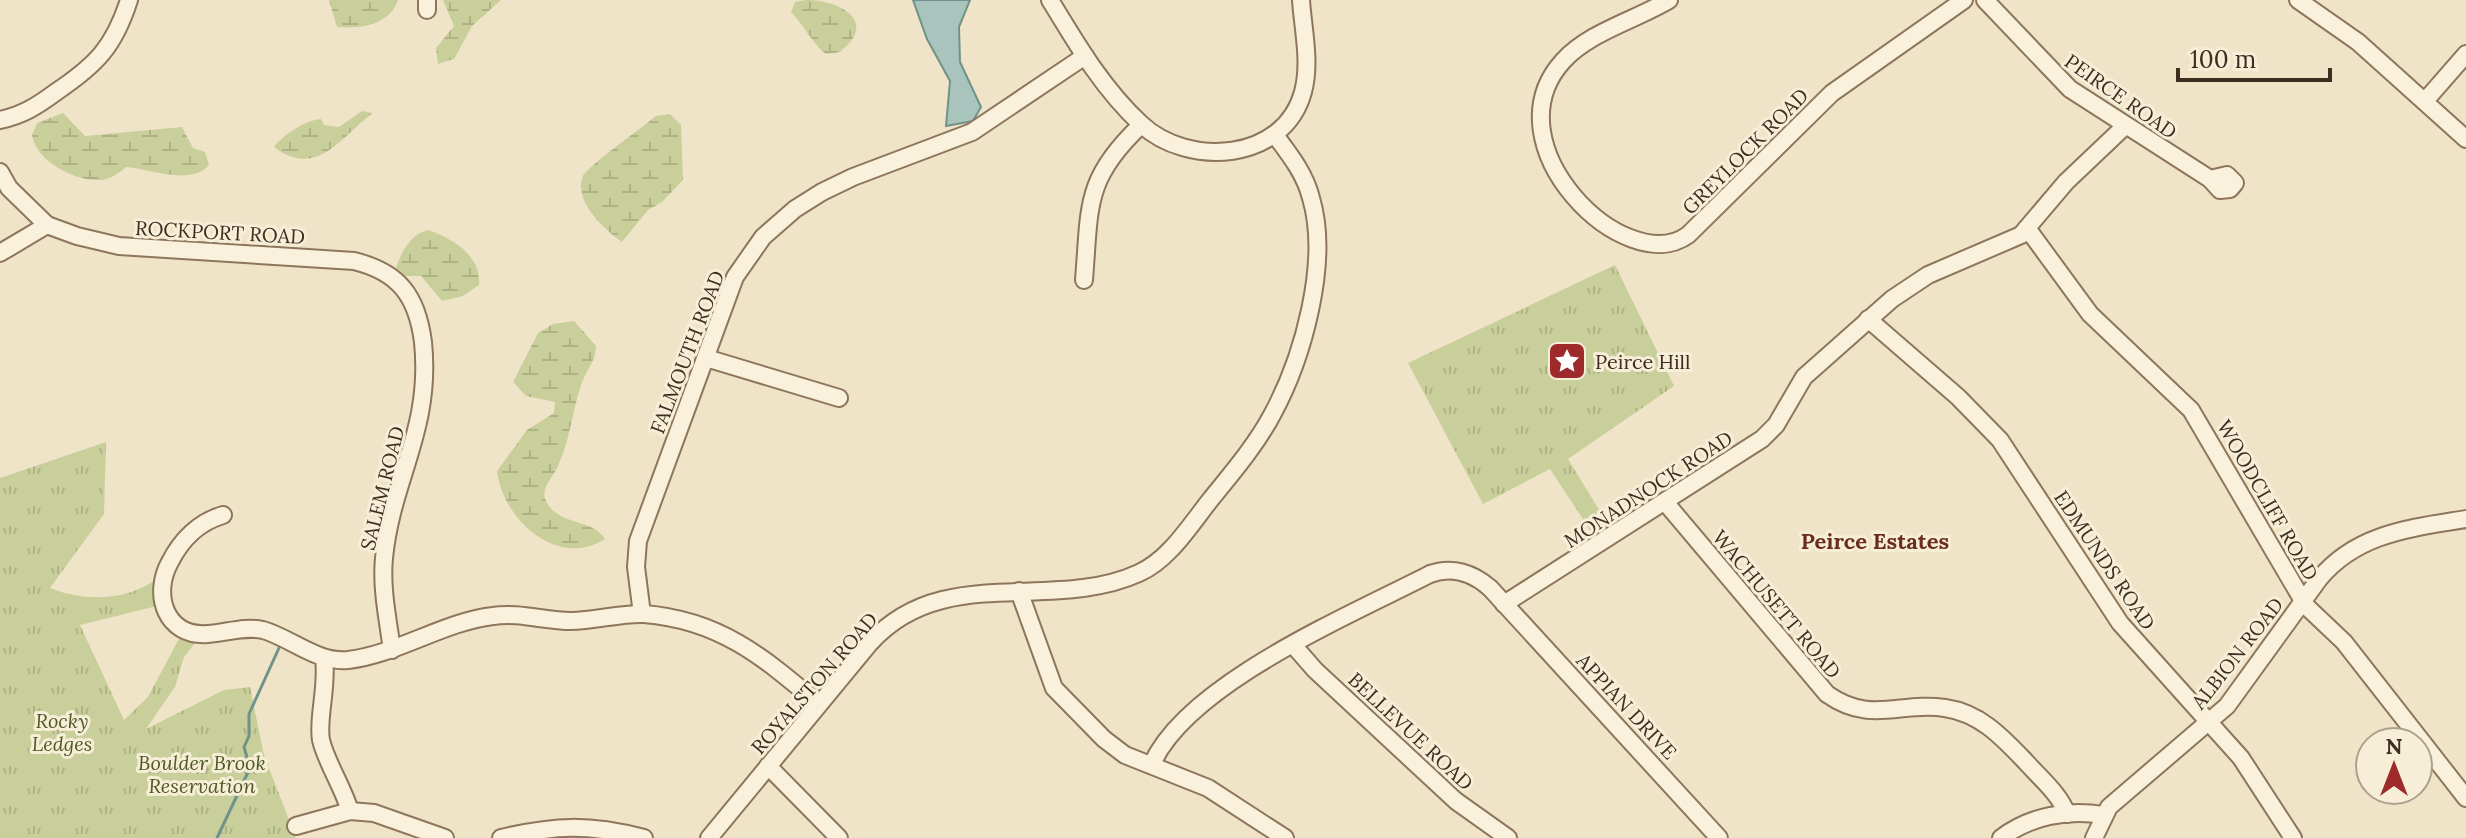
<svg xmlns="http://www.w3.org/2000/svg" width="2466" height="838" viewBox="0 0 2466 838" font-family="Lora,serif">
<defs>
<pattern id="wetland-marsh" width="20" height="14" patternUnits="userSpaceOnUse" patternTransform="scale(2)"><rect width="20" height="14" fill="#c9cf9b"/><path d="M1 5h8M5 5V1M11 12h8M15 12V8" fill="none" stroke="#aeb285"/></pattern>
<pattern id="park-tufts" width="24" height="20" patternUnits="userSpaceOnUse" patternTransform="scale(2)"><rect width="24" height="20" fill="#c9cf9b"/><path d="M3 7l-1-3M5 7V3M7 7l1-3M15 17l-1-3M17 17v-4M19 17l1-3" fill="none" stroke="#aeb285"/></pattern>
</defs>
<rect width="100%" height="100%" fill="#f0e4c8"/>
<g fill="url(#wetland-marsh)">
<path d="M 329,0 L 398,0 C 390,25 360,29 337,27 Z"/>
<polygon points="443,0 501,0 472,26 454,59 438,64 436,48 454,26"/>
<path d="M 806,0 C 839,0 880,21 840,52 L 826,54 C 814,46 803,24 791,12 L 795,2 Z"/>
<path d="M 362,111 L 373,113 C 341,136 318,180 274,147 C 284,134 306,120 321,119 L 324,125 L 339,127 Z"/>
<path d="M 63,113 L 85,136 L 182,127 L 193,148 L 205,152 L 209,165 C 191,186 150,169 126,167 C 118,174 108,181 97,180 C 73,180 36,161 32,135 L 37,123 Z"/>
<path d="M 670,114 L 681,125 L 683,180 L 662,202 L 648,210 L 622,242 C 605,230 572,200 583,176 C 587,167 644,126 656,116 Z"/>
<path d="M 428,230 C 452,238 482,256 479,285 L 463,296 L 442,301 L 421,276 L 400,276 L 395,271 C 400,254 410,234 428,230 Z"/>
<path d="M 574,321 L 596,346 C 596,360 588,368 583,380 C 572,408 571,440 557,468 C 552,479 540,488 546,501 C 558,526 592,518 605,539 C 557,570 502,518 497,471 L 527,430 L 554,413 L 555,402 L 526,396 L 513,382 L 538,333 L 553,324 Z"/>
</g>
<g fill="url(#park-tufts)">
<polygon points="1615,265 1674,386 1568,459 1609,526 1594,536 1550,469 1483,504 1408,363"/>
<path d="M 106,442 L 104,514 L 50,588 C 83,601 124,602 155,580 L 157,606 L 80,625 L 124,720 L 148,697 L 181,635 L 196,642 L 184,657 L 175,687 L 146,729 L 224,690 L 250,687 L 264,755 L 296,838 L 0,838 L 0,478 Z"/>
</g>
<polygon fill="#a9c4bc" stroke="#6f938a" stroke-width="2" points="913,0 970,0 959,27 960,62 981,107 973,121 946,126 950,81 927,39"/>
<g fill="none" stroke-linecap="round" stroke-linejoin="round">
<polyline stroke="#6f938a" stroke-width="3" points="217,838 250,768 244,747 249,736 249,714 279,648"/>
<defs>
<g id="minor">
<polyline points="427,0 427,10"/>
<path d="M 1050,0 C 1076,43 1103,89 1141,124 C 1188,168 1284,162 1303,92 C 1311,62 1303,30 1301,0"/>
<path d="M 1669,0 C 1636,20 1589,32 1563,61 C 1487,145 1626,280 1688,235 L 1832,93 L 1964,0"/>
<polyline points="1985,0 2070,89 2210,179 2220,190 2230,189 2235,183 2227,175 2210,179"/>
<polyline points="2298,0 2358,42 2466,139"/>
<polyline points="2425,101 2466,54"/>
<path d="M 0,120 C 23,115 37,106 56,92 C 96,65 114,47 129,0"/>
<path d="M 0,172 L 9,188 L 47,225 L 77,236 L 119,246 L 354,261 C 399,272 417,296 423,342 C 432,430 392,478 384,558 C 381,588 388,620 392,650"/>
<polyline points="2027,228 2090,314 2191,410 2306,606 2344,642 2466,798"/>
<polyline points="0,253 47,225"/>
<path d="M 1084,280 C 1090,206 1084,179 1141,125"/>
<polyline points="1868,319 1958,397 2000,440 2120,623 2241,758 2293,838"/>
<polyline points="706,358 839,398"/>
<path d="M 1665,502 L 1827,694 C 1871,725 1900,701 1945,708 C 1980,713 2002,737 2025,761 C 2039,777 2059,793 2067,814"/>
<path d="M 223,515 C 199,522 181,540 170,562 C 152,594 165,637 208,634 C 226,633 244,626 263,630 C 291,638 317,663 348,660 C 398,654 443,622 493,616 C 519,612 545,621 571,621 C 595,621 620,613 644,614 C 720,620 763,657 819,704"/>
<polyline points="1019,591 1054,688 1104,739 1125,755 1208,788 1285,838"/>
<polyline points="1504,604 1762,439 1776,425 1804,377 1892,299 1928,275 2021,235 2066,182 2125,126"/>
<polyline points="642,614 636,567 638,541 735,277 763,237 795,209 822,192 853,177 972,132 1085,56"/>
<polyline points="1294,646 1315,670 1456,801 1508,838"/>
<path d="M 324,658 C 328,687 317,719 321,740 C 326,762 343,787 350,811"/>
<path d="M 1152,764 C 1188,683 1353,614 1430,574 C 1452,566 1473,573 1490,588 L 1719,838"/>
<polyline points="768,766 839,838"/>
<polyline points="296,826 350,811 374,813 445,838"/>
<path d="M 501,838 C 555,825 589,824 644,838"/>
<path d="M 709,838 L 870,643 C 942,562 1052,613 1139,573 C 1169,560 1191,524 1211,499 C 1232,473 1256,445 1272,415 C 1303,358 1330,262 1311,198 C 1305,174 1290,155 1275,135"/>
<path d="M 2001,838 C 2030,816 2068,809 2103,815"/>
<path d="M 2094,838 L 2109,807 L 2227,706 L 2319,579 C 2357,533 2411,528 2466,519"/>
</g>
</defs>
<use href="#minor" stroke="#8d765c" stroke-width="20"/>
<use href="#minor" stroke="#faf1dc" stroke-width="16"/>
</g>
<defs>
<symbol id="sight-square" viewBox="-11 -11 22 22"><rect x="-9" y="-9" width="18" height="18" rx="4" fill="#9e2a2b" stroke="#f7eed8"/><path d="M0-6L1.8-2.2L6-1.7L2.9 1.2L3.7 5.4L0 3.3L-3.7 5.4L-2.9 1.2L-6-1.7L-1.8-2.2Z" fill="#fff"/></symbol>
</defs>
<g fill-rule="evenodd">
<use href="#sight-square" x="1545" y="339" width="44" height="44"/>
</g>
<g text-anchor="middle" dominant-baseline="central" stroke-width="6" stroke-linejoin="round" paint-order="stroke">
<g font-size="20" fill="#3d2e20" stroke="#f7eed8">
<text transform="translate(2121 96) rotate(35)">PEIRCE ROAD</text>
<text transform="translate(1745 151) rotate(-45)">GREYLOCK ROAD</text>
<text transform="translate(220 232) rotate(3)">ROCKPORT ROAD</text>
<text transform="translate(687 352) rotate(-69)">FALMOUTH ROAD</text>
<text transform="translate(382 488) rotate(-76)">SALEM ROAD</text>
<text transform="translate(1648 489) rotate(-33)">MONADNOCK ROAD</text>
<text transform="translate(2268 500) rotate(60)">WOODCLIFF ROAD</text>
<text transform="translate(2105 560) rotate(56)">EDMUNDS ROAD</text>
<text transform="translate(1777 604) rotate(50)">WACHUSETT ROAD</text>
<text transform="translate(2237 653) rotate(-52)">ALBION ROAD</text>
<text transform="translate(814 683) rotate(-49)">ROYALSTON ROAD</text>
<text transform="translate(1627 706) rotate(47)">APPIAN DRIVE</text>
<text transform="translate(1411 731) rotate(43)">BELLEVUE ROAD</text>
</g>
<g font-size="20" fill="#3d2e20" stroke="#f7eed8" text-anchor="start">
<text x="1595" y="361">Peirce Hill</text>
</g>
<g font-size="20" font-style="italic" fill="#4d5a26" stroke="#f7eed8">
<text x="62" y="720">Rocky<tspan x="62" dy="23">Ledges</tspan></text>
<text x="202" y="762">Boulder Brook<tspan x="202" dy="23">Reservation</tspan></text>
</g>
<g font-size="22" font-weight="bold" fill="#6b2e1e" stroke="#f7eed8">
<text x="1875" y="541">Peirce Estates</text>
</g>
</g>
<g transform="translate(2394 766)"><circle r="38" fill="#f7eed8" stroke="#ada18e" stroke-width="2"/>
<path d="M0-6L14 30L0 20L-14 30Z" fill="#9e2a2b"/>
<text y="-12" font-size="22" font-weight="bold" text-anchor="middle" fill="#3d2e20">N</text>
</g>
<path d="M2178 68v12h152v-12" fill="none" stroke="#3d2e20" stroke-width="4"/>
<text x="2190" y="68" font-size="24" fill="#3d2e20" stroke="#f7eed8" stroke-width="6" paint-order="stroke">100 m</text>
</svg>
